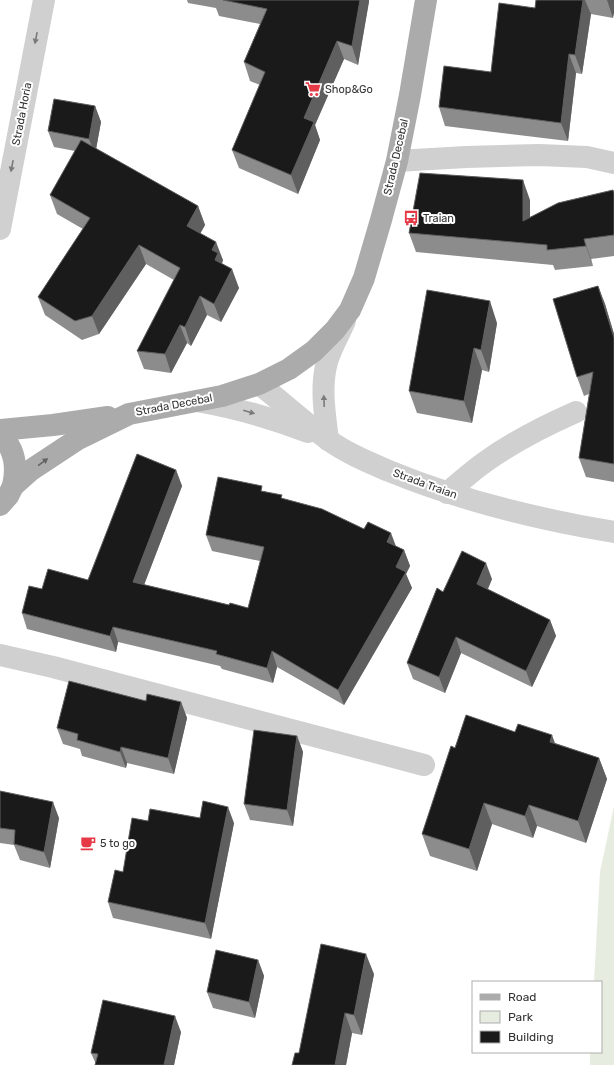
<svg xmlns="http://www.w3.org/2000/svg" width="614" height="1065" viewBox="0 0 614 1065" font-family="Rubik,sans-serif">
<rect width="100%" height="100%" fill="#fff"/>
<polygon fill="#e6ecdf" points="614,806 614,1065 590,1065 590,1052 601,1052 601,982 594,982 600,872"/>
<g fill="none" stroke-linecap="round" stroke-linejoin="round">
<g stroke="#d0d0d0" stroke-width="22">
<polyline points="397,161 466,157 539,155 587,157 614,163"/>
<polyline points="0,229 44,0"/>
<path d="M 259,384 C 282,402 304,422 327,439 C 346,453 368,462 389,471 C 462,501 536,519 614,532"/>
<path d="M 197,401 C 236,408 272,418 308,432"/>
<path d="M 328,440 C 325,415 320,387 327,362 C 331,348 339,335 345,321"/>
<path d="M 447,493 C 459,483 472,471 485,462 C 513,442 544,426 576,412"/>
<polyline points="0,655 53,667 424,765"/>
</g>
<g stroke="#ababab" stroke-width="22">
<polyline points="0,430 53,425 108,417"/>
<path d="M 0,435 C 16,449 17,468 13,486"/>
<polyline points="0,505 8,496 13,486 31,470 78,439 129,414 222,396 259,384 289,369 314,351 335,330 350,310 364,278 381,220 397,161 410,95 426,0"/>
</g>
</g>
<g fill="#8c8c8c">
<polygon points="187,0 369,0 358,65 344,59 315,125 320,140 298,194 239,168 232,150 260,85 250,81 244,62 260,24 219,16 216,8 188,3"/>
<polygon points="536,0 614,0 613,18 591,14 582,74 576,73 568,141 445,126 439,107 491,72 535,8"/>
<polygon points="95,106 101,122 96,149 198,206 205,225 200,233 223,260 222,263 222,264 239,288 221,322 207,315 191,346 187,343 171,373 144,369 137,351 174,280 146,264 99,334 82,340 45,315 38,297 83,229 57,214 50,195 75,151 54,147 48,131"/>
<polygon points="614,192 614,256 591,259 593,266 555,270 553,265 416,252 409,233 530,200 530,217"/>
<polygon points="598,286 605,304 614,334 614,482 586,477 579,458 589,394 584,396 577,377"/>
<polygon points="497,323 489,372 482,370 472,423 417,413 409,391"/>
<polygon points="176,470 182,486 144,585 229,605 248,608 260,561 212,551 206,535 264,491 283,499 396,546 404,550 410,566 406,574 412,588 344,705 277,667 273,683 222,669 220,666 118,642 116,652 27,629 22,613 42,589 88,580"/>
<polygon points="492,579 488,589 550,620 556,636 532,687 461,653 445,693 413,679 407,663 443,592"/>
<polygon points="146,701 181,702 187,718 174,774 127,763 126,768 82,756 80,749 63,744 57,728"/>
<polygon points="515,732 555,743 599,758 607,779 586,843 537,826 533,838 492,824 477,871 430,856 422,834 455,748"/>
<polygon points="297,736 303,752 293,826 250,820 244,804"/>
<polygon points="0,791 59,818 50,868 20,860 14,845 0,843"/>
<polygon points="200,818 234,823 211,939 113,918 108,902 148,821"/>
<polygon points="258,960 264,976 255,1018 213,1008 207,992"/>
<polygon points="374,974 362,1035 352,1033 346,1065 292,1065 299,1053"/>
<polygon points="181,1032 174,1065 95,1065 96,1064 91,1053"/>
</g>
<g fill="#5f5f5f">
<polygon points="360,0 369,0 369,2 358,65 352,46"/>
<polygon points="583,0 585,0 591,14 582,74 575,55"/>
<polygon points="607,0 614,0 614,13 613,18"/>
<polygon points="337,41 344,59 315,125 320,140 298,194 291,175 304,118"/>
<polygon points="569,54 576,73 568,141 561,123"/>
<polygon points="95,106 101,122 95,155 89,139"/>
<polygon points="523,180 530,200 530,240 523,221"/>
<polygon points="198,206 205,225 194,245 187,226"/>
<polygon points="584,239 591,259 593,266 586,246"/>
<polygon points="216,242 223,260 222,263 225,272 215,260 212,250"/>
<polygon points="139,245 146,264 99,334 92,316"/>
<polygon points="232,269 239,288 221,322 214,304"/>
<polygon points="598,286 605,304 614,334 614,338"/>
<polygon points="200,296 207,315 191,346 185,327"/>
<polygon points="490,301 497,323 489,372 481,350"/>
<polygon points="180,325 187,343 171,373 165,354"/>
<polygon points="474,348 482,370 472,423 464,401"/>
<polygon points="176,470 182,486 139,598 133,582"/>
<polygon points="391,533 397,549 387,542"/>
<polygon points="404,550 410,566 406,574 412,588 344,705 338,690"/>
<polygon points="486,563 492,579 483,600 477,584"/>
<polygon points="550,620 556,636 532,687 526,671"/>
<polygon points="113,627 118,642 116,652 110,636"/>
<polygon points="456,637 461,653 445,693 439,677"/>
<polygon points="272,651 277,667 273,683 267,668"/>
<polygon points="181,702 187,718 174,774 168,758"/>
<polygon points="552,735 560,757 550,742"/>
<polygon points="297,736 303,752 293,826 287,810"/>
<polygon points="121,747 127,763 126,768 120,752"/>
<polygon points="599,758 607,779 586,843 578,821"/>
<polygon points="53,802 59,818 50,868 44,852"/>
<polygon points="484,803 492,824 477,871 469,849"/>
<polygon points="529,805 537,826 533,838 525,816"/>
<polygon points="228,807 234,823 211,939 205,923"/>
<polygon points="366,954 374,974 362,1035 354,1015"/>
<polygon points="258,960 264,976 255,1018 249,1002"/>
<polygon points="345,1013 352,1033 346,1065 335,1065"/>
<polygon points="175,1016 181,1032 174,1065 164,1065"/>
</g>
<g fill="#1a1a1a" stroke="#5f5f5f">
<polygon points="223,0 360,0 352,46 337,41 304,118 314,122 291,175 232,150 265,72 244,62 267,9"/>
<polygon points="536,0 583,0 575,55 569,54 561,123 439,107 444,66 491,72 499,3 535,8"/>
<polygon points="54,99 95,106 89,139 48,131"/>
<polygon points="81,140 198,206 187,226 216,242 212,250 218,253 215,260 232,269 214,304 200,296 185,327 180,325 165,354 137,351 180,268 139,245 92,316 75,321 38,297 90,218 50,195"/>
<polygon points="420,173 523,180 523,221 558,203 613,190 614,193 614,235 584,239 586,246 547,250 547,245 409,233"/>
<polygon points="598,286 614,338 614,464 579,458 593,372 577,377 553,299"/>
<polygon points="427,290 490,301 481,350 474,348 464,401 409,391"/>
<polygon points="137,454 176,470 133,582 229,605 230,603 248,608 264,547 206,535 218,477 262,486 261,491 282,495 281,498 322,509 364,529 368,522 391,533 387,542 404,550 396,567 406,572 338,690 272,651 267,668 216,654 217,651 113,627 110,636 22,613 29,586 42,589 48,569 88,580"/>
<polygon points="462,551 486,563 477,584 550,620 526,671 456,637 439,677 407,663 437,588 443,592"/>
<polygon points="69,681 146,701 147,694 181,702 168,758 121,747 120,752 77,740 78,734 57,728"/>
<polygon points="466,715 515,732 518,724 552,735 550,742 599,758 578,821 529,805 525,816 484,803 469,849 422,834 451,746 455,748"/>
<polygon points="254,730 297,736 287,810 244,804"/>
<polygon points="0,791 53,802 44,852 14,844 15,830 0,828"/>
<polygon points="203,801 228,807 205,923 108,902 115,870 123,872 132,818 148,821 150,809 200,818"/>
<polygon points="321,944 366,954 354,1015 345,1013 335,1065 292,1065 295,1053 299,1053"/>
<polygon points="216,950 258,960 249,1002 207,992"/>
<polygon points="103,1000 175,1016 164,1065 95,1065 98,1054 91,1053"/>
</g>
<defs><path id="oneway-solid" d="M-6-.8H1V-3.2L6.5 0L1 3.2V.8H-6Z"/></defs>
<g fill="#7a7a7a">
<use href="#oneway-solid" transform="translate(36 38) rotate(101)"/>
<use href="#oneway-solid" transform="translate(12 166) rotate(101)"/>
<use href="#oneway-solid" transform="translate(324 401) rotate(-92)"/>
<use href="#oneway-solid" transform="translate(249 412) rotate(16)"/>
</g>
<use fill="#636363" href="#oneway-solid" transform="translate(43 462) rotate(-36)"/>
<defs>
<symbol id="supermarket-bare" viewBox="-9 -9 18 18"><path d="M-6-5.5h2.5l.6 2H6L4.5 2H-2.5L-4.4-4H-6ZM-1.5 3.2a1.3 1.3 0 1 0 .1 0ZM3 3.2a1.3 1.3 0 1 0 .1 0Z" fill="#e63946" stroke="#fff" stroke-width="2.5" paint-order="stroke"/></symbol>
<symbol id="bus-bare" viewBox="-9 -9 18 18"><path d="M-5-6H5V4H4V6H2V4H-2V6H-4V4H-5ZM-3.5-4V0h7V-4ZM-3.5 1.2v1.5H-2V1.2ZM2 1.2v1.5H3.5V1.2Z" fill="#e63946" stroke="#fff" stroke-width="2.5" paint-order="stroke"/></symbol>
<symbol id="cafe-bare" viewBox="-9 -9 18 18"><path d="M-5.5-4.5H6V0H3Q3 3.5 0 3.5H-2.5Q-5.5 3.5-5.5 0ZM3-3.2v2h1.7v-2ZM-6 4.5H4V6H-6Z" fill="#e63946" stroke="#fff" stroke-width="2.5" paint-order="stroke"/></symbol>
</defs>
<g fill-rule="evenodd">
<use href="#supermarket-bare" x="302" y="78" width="22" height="22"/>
<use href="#bus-bare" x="400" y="207" width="22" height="22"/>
<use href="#cafe-bare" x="77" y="832" width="22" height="22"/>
</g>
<g text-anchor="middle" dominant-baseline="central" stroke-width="4" stroke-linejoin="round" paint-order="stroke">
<g font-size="11" fill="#333" stroke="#fff" text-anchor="start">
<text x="325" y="89">Shop&amp;Go</text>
<text x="423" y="218">Traian</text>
<text x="100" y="843">5 to go</text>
</g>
<g font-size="11" fill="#333" stroke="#fff">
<text transform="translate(22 114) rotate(-79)">Strada Horia</text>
<text transform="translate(396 157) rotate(-77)">Strada Decebal</text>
<text transform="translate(174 405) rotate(-11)">Strada Decebal</text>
<text transform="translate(425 484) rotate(20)">Strada Traian</text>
</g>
</g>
<rect x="472" y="981" width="130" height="72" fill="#ffffff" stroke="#adadad"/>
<rect x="480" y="994" width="20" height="6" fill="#ababab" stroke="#adadad"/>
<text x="508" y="1001" font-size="12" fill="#333333">Road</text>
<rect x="480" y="1011" width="20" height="12" fill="#e6ecdf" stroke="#adadad"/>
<text x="508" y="1021" font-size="12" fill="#333333">Park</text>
<rect x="480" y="1031" width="20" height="12" fill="#1a1a1a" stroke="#adadad"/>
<text x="508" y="1041" font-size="12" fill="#333333">Building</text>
</svg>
